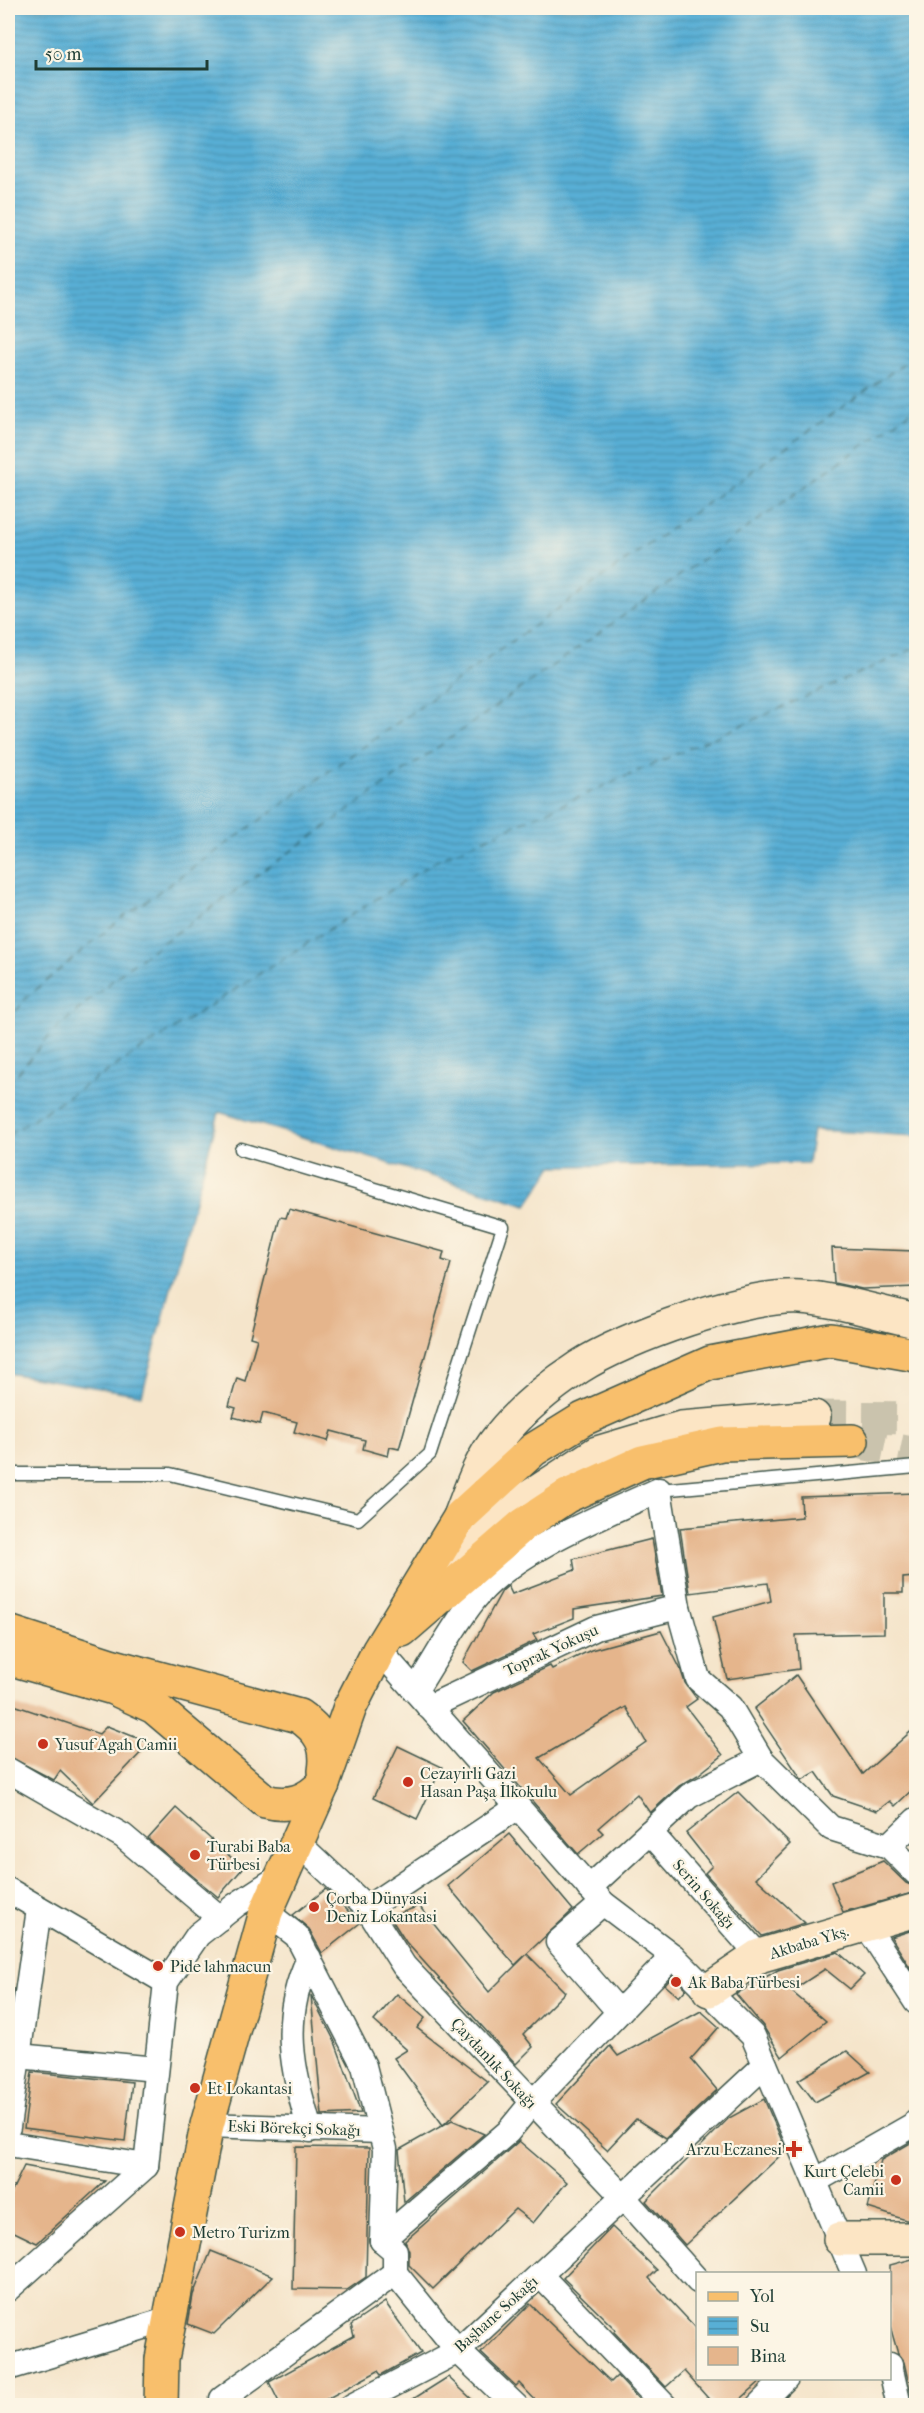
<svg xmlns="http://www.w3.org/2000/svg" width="924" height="2413" viewBox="0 0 924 2413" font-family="'IM FELL French Canon',serif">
<defs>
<pattern id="water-rules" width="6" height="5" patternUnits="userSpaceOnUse" patternTransform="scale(1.5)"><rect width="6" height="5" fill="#58afd5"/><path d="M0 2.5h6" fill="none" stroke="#4890ae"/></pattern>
</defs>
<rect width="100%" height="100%" fill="#fcf5e5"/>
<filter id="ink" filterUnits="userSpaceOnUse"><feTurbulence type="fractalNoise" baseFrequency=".0167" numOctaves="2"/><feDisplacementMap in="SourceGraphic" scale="12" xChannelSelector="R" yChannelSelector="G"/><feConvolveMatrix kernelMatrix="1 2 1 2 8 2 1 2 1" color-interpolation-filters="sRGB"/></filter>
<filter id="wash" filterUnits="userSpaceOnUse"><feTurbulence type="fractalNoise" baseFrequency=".008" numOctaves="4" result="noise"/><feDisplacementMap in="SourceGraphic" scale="24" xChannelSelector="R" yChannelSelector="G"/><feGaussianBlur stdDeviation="1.35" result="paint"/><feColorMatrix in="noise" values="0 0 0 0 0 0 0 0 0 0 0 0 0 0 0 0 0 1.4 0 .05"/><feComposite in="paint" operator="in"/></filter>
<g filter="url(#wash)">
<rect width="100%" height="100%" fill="#f5e5cb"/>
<polygon fill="url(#water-rules)" stroke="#3c7684" stroke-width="1.5" points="8,8 916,8 916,1136 813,1130 808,1163 553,1166 527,1205 219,1112 142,1395 8,1373"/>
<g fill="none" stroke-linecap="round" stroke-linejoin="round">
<g stroke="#305f64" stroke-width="1.5" stroke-dasharray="8 6" stroke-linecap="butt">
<polyline points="8,1023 25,999 119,920 916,355"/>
<polyline points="8,1084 53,1032 128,967 916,408"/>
<polyline points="8,1135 439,859 916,648"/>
</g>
</g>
<g id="blocks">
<g fill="#e5b58c" fill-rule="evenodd">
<polygon points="289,1209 444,1252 442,1260 451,1263 399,1449 390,1447 388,1456 363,1449 365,1440 331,1431 328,1441 294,1432 297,1422 263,1413 260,1424 233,1417 236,1408 229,1406 237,1378 245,1381 257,1339 250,1337 280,1217 286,1218"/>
<polygon points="832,1248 915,1251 916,1287 862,1289 834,1283"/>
<polygon points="916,1493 915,1577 903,1578 903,1593 884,1593 884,1633 796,1635 799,1669 727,1679 713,1617 771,1601 768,1583 690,1593 680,1528 802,1517 801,1497"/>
<polygon points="652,1539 662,1596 574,1609 574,1618 533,1634 537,1640 472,1671 463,1662 502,1591 508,1586 512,1594 575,1570 573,1559"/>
<path d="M 661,1631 L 680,1668 L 685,1683 L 697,1699 L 686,1707 L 723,1755 L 698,1775 L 679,1786 L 650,1813 L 637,1794 L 598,1828 L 603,1833 L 578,1854 L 463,1721 L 494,1692 L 550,1666 L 552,1669 L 591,1650 ZM 626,1707 L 646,1742 L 571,1795 L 539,1758 Z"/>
<polygon points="796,1675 863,1774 916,1727 916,1786 895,1806 890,1801 877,1811 833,1796 816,1772 802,1780 754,1709"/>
<polygon points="8,1703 99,1734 107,1726 150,1743 93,1803 60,1771 54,1780 8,1756"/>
<polygon points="398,1746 442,1767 417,1819 373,1798"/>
<polygon points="738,1792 790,1844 756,1878 805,1923 762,1936 705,1873 712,1866 686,1833"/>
<polygon points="176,1808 243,1868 218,1897 148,1839"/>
<polygon points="509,1834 573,1910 515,1965 448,1886"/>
<polygon points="883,1861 906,1883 916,1887 916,1892 843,1912 831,1882"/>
<polygon points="326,1889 360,1923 322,1953 309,1929 293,1915"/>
<polygon points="419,1906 489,1992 527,1954 565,1992 523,2034 533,2047 516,2064 406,1942 390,1917"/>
<polygon points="916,1929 916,1977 891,1937"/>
<polygon points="838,1952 864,1975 850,1989 825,1969 791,1991 826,2021 782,2057 763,2026 736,1994 778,1970"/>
<polygon points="673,1976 686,1989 679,1997 665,1985"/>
<polygon points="397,1994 425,2018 417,2028 488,2082 443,2125 394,2058 407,2050 374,2021"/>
<polygon points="311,1995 335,2042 361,2113 322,2115"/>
<polygon points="701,2011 719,2027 691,2059 717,2090 666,2138 636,2119 607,2150 556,2104 610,2046 618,2056"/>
<polygon points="847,2051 870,2072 815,2102 798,2080"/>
<polygon points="32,2072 132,2082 125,2141 24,2128"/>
<polygon points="764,2099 786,2150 685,2245 646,2201 729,2118"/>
<polygon points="452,2120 484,2134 404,2202 399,2150"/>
<polygon points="519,2141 567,2182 533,2223 515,2209 433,2289 409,2265 409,2251 405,2241"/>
<polygon points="912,2142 916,2150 916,2220 906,2220 868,2208 881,2160"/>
<polygon points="296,2147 369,2148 366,2277 347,2290 293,2289"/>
<polygon points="24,2166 105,2181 37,2243 8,2229 8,2199"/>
<polygon points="612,2227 657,2270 649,2278 698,2330 698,2379 763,2379 733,2406 715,2406 684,2371 666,2387 614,2332 616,2330 563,2278"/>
<polygon points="211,2251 273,2276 214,2334 188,2324 193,2295"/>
<polygon points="916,2258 916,2402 913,2402 904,2362 898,2354 890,2326 890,2265"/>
<polygon points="385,2302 421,2353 381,2375 378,2371 314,2406 281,2406 269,2382 354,2336 351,2325"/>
<polygon points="530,2304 611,2382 617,2376 645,2406 541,2406 519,2383 516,2386 481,2353"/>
<polygon points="448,2377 479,2406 402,2406"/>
</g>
</g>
</g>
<g filter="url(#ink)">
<use href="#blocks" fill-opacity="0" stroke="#3f564b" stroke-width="1.5"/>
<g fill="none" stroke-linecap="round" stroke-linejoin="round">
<polyline stroke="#cac3ad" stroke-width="33" stroke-dasharray="33 16" stroke-linecap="butt" points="814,1417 916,1418"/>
<polyline stroke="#cac3ad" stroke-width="33" stroke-dasharray="33 16" stroke-linecap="butt" points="852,1441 916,1454"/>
<defs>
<g id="lane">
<polyline points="8,1474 170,1474 358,1519 430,1454 503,1227 241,1149"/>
<polyline points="659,1490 916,1467"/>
</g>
<g id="street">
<polyline points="379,1650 603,1903 673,1956 753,2036 854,2274"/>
<path d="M 415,1691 C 434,1662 457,1619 478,1595 C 518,1549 604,1515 659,1490 L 678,1607 L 698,1679 L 730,1707 L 761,1759 L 831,1828 L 889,1846 L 916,1820"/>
<polyline points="429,1707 596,1628 678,1607"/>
<polyline points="8,1770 123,1836 220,1918"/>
<polyline points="650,1832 759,1956"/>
<polyline points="297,1842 367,1908 404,1966 624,2198 698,2281"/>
<polyline points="889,1846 916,1873"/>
<polyline points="589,1888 689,1796 761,1759"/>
<polyline points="8,1890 166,1982"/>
<polyline points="603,1903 558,1942 619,2012"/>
<polyline points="367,1908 518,1807"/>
<polyline points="266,1912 297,1936 364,2066 385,2149 382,2240"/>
<polyline points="866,1925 916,2002"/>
<path d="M 309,1958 C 280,2020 292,2068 310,2130"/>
<polyline points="18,2056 156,2069"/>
<polyline points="207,2125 380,2131"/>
<polyline points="8,2127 39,1909"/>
<polyline points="8,2144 146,2166"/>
<polyline points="815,2181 915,2124 916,2121"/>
<polyline points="382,2240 508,2132 531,2104 673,1956"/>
<polyline points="382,2240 395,2251 395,2273 458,2351 516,2406"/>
<polyline points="540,2275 665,2406"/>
<polyline points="8,2289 146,2166 166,1982 198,1935 236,1905 282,1875"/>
<polyline points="890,2365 899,2406"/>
<polyline points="8,2368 170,2319"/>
<polyline points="222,2406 222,2399 395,2273"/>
<polyline points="352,2406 458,2351 765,2065"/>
<polyline points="758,2406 786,2378"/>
</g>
<g id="secondary">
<path d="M 460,1517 C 471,1488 480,1460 500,1436 C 522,1409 550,1386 579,1367 C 625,1337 746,1294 800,1297 C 839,1300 879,1313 916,1321"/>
<polyline points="442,1585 479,1537 522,1502 597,1453 681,1428 814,1417"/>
<polyline points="709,1990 759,1956 916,1910"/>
<polyline points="840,2239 916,2239"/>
</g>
<g id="primary">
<polyline points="402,1630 523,1525 567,1496 642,1462 722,1444 852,1441"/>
<path d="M 8,1632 L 110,1665 L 299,1716 C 320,1730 329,1745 325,1771"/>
<path d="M 8,1658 L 113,1688 L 154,1707 L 265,1801 C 289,1807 306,1802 323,1784"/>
<polyline points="161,2406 162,2359 207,2125 266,1912 323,1784 350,1707 379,1650 460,1517 533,1450 583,1419 710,1363 831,1340 916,1355"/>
</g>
</defs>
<use href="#lane" stroke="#3f564b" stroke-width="15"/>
<use href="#street" stroke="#3f564b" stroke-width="27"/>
<use href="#secondary" stroke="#3f564b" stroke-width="36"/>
<use href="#primary" stroke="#3f564b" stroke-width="36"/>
<use href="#lane" stroke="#fff" stroke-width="12"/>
<use href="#street" stroke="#fff" stroke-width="24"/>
<use href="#secondary" stroke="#fce5c4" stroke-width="33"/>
<use href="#primary" stroke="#f8bf6c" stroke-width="33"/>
</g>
</g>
<g fill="#c8321e" stroke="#fcf5e5" stroke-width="2">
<circle cx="43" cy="1744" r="6"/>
<circle cx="408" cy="1782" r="6"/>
<circle cx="195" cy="1855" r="6"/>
<circle cx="314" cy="1907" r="6"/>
<circle cx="158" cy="1966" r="6"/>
<circle cx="676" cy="1982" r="6"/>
<circle cx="195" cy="2088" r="6"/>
<path d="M791 2140h6v6h6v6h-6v6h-6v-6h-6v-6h6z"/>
<circle cx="896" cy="2180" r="6"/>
<circle cx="180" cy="2232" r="6"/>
</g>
<g text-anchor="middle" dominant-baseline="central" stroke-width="4.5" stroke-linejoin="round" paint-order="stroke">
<g font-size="16" fill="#1f3d34" stroke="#fcf5e5">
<text transform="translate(551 1650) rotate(-25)">Toprak Yokuşu</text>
<text transform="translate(704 1894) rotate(49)">Serin Sokağı</text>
<text transform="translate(809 1942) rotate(-17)">Akbaba Ykş.</text>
<text transform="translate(494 2063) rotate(47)">Çaydanlık Sokağı</text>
<text transform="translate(294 2128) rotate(2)">Eski Börekçi Sokağı</text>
<text transform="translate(496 2314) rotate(-42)">Başhane Sokağı</text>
</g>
<g font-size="16" fill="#1f3d34" stroke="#fcf5e5" text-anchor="start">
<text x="55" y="1744">Yusuf Agah Camii</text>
<text x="420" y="1773">Cezayirli Gazi<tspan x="420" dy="18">Hasan Paşa İlkokulu</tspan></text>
<text x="207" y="1846">Turabi Baba<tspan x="207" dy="18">Türbesi</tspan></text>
<text x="326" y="1898">Çorba Dünyasi<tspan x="326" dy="18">Deniz Lokantasi</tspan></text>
<text x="170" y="1966">Pide lahmacun</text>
<text x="688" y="1982">Ak Baba Türbesi</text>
<text x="207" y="2088">Et Lokantasi</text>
<text x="782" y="2149" text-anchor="end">Arzu Eczanesi</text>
<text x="884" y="2171" text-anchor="end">Kurt Çelebi<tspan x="884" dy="18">Camii</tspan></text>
<text x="192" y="2232">Metro Turizm</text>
</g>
</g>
<rect width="924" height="2413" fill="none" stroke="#fcf5e5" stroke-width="30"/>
<rect x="696" y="2272" width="195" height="108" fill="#fcf5e5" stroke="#a4ab9e" stroke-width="1.5"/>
<rect x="708" y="2292" width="30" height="9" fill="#f8bf6c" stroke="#a4ab9e" stroke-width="1.5"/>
<text x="750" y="2302" font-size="18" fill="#1f3d34">Yol</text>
<rect x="708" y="2317" width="30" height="18" fill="url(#water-rules)" stroke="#a4ab9e" stroke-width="1.5"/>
<text x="750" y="2332" font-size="18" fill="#1f3d34">Su</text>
<rect x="708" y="2347" width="30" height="18" fill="#e5b58c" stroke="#a4ab9e" stroke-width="1.5"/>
<text x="750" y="2362" font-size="18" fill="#1f3d34">Bina</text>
<path d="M36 60v9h171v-9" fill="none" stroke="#1f3d34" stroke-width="3"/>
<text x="45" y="60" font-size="18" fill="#1f3d34" stroke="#fcf5e5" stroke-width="4.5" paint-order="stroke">50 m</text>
</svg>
